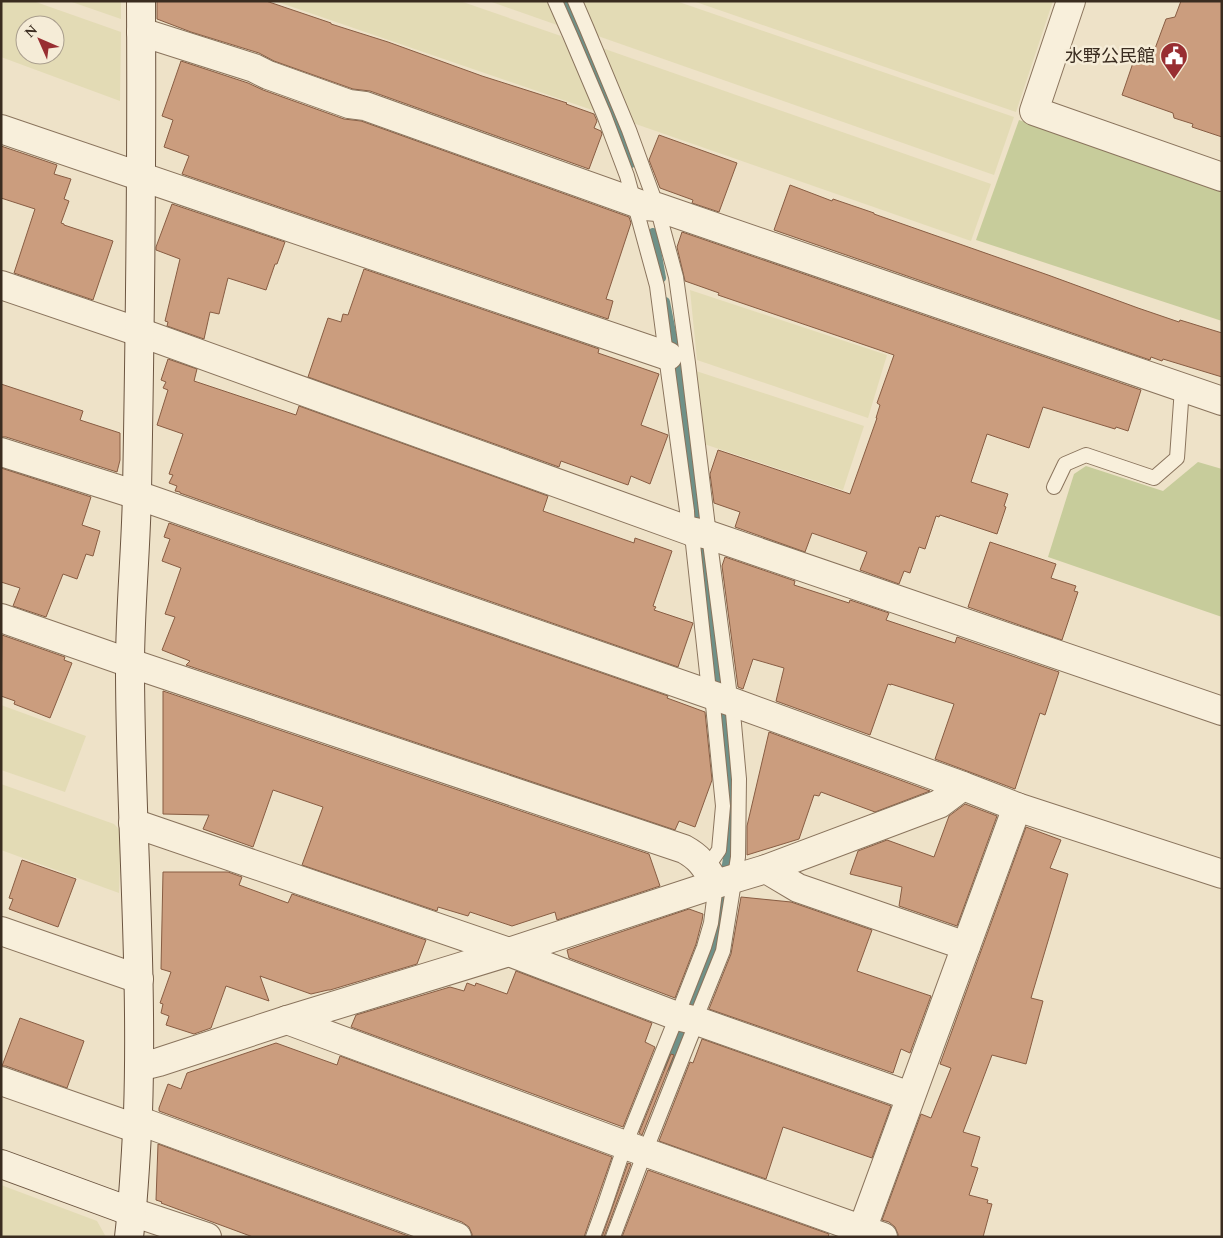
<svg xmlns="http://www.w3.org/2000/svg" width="1223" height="1238" viewBox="0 0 1223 1238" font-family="Spectral,'Noto Sans JP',serif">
<rect width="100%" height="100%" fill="#eee2c8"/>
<g fill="#e3dbb5" fill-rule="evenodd">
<path d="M 1,1 L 33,1 L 121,32 L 120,101 L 1,57 ZM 25,25 L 55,25 L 55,55 L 25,55 Z"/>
<polygon points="69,1 121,1 121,19"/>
<polygon points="275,1 460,1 561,36 580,70 598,112"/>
<polygon points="489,1 549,1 560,26"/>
<polygon points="579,1 676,1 1014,117 994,175 595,35"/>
<polygon points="693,1 1053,1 1016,112"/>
<polygon points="602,48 991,184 971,241 630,122"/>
<polygon points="690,290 887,355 868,418 697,360"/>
<polygon points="696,371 864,426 843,490 704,444"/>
<polygon points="1,705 86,736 65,792 1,770"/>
<polygon points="1,784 114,824 121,831 119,893 1,850"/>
<polygon points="1,1185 97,1221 106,1237 1,1237"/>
</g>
<g fill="#c7cc9b">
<polygon points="1019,120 1189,173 1222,186 1222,321 976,240"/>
<polygon points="1198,462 1222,469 1222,617 1048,557 1074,474 1086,466 1163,491"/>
</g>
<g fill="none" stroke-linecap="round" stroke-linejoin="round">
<g stroke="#6f9188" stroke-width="10">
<polyline points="566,1 588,50 631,163"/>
<polyline points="653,233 661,278"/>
<polyline points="665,302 677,362 699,518"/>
<polyline points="667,1066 712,950 729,853 731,778 702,544"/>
</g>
</g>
<g fill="#cb9d7e" stroke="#885d43">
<polygon points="157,1 266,1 331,23 331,24 388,42 482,76 567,103 566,104 594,114 597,121 594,128 601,131 602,134 589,169 370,91 353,89 274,61 259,53 191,32 157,19"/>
<polygon points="1181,1 1222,1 1222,137 1192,127 1193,124 1174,118 1173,113 1122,95 1135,57 1150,62 1166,19 1175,17"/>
<polygon points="181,61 248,83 263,90 344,119 361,121 629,217 631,223 606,299 613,301 608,319 182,174 189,156 164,147 173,120 162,116"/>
<polygon points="659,135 737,163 719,212 692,203 693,200 660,188 649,160"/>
<polygon points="1,146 57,165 54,174 71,179 64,199 69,201 61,223 64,224 64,225 113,241 93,300 14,273 35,209 1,198"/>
<polygon points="790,185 832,201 833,199 874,213 874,214 1048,275 1138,308 1179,322 1180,320 1222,333 1222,377 1163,359 1162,361 1151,357 1150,360 774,230"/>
<polygon points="172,204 285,242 277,264 275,264 266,290 228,278 219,314 210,312 204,339 167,326 168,322 165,321 180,259 156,250 156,247"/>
<polygon points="682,232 1141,390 1128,431 1116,427 1115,429 1043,407 1029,448 987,434 971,482 1008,494 1004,506 1006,507 997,534 940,515 939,517 936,516 925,549 919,547 910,573 904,571 899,584 860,570 867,552 812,533 805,552 735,527 740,512 714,503 710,474 718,450 850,494 877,418 876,418 880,405 877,403 894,355 718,295 719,293 685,281 677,247"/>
<polygon points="364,269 599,349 598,353 659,374 641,425 668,435 650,484 631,476 628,485 561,461 559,467 308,377 328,318 341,322 343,314 348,315"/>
<polygon points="168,359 197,369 194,381 296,415 299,406 548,496 543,511 634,543 635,538 672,551 653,606 656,607 654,610 693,623 678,667 180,493 180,492 175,491 177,486 169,483 173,475 169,474 183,434 157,425 168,390 163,388 166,382 161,380"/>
<polygon points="1,384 83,411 80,420 120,433 120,460 117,472 6,437 1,437"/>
<polygon points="1,468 91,497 82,525 100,531 93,556 86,554 77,579 63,574 46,617 13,606 20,588 1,582"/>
<polygon points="169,523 668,696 667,698 705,712 712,780 695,827 679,821 675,830 186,665 190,661 162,650 175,617 165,614 181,568 162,561 170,539 164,537"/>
<polygon points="990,542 1056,564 1051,578 1076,586 1074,591 1078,592 1062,640 968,607"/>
<polygon points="725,557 795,581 794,585 849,603 850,600 889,613 886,620 955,643 957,637 1059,672 1045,715 1040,713 1015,789 935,759 954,704 891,684 891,685 888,684 870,735 776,701 784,668 753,659 743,689 738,687 722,566"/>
<polygon points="2,635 65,657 64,660 72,663 50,718 14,704 15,701 1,696"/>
<polygon points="163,691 649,854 660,886 557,920 555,912 512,926 470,912 468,916 438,907 437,911 302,865 323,807 273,790 253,847 203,829 209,815 163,814"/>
<polygon points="769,732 930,791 875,812 821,792 819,796 814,795 799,839 747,855 747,826"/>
<polygon points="965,804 997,816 957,926 899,906 902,887 850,874 858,851 887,840 934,857 949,816"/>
<polygon points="1026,827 1061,840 1050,868 1068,874 1031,998 1043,1001 1026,1064 992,1055 963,1132 980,1137 971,1166 978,1168 969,1195 988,1200 987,1203 992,1204 983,1237 898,1237 898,1234 895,1227 889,1222 882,1220 921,1114 931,1118 951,1068 940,1064"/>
<polygon points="22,860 76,879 58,927 9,909 13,899 9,898"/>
<polygon points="163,872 228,872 242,877 239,885 288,903 292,894 426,940 417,964 330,990 328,990 311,994 260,976 269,1001 226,986 211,1028 194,1034 166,1025 169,1016 161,1013 163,1004 160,1003 171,972 161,969"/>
<polygon points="741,897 791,902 872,930 857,971 931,996 910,1053 901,1049 893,1073 709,1009 731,954"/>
<polygon points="689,909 703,914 702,921 696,944 675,998 569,958 567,950"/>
<polygon points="516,971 652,1023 645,1042 655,1047 623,1127 351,1027 356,1015 450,987 464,991 467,983 475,986 476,983 507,994"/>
<polygon points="20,1018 84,1041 67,1088 6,1066 2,1066"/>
<polygon points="702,1039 891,1106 872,1158 783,1127 766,1179 659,1141 690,1062 693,1063"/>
<polygon points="276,1043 337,1065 340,1056 612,1157 584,1237 472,1237 472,1234 469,1227 462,1222 159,1111 159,1108 168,1084 181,1089 187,1073"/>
<polygon points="671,1054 674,1055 642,1135 639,1133"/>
<polygon points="158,1144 411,1237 253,1237 161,1203 162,1202 156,1200"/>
<polygon points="628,1163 631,1164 604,1237 602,1237"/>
<polygon points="648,1170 829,1234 828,1237 622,1237"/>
</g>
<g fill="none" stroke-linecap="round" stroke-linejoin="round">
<defs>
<g id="lane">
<polyline points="555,1 570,35 604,115 627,176 657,286 665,347 668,356 667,363 687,511 688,530 693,544 708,682 712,695 723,806 719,850 706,869"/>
<polyline points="575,1 587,29 629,130 657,207 676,277 688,363 709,535 729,689 732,702 739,779 738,857 723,951 700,1008 697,1021 645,1152 613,1237"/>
<polyline points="1054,487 1065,464 1086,455 1154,478 1177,458 1182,388"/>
<polyline points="593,1237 604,1207 625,1145 677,1016 704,947 711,923 716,884"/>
</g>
<g id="street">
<polyline points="1071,1 1034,111 1222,177"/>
<polyline points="141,32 254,68 268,75 349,104 365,106 645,206 657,207 1222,401"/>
<polyline points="1,129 668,356"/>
<polyline points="1,285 139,332 690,531 709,535 1222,711"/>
<polyline points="1,452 137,495 732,702 963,786 1017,807 1222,874"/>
<path d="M 1,618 L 130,663 L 684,849 C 702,859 705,867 716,884"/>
<polyline points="133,823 509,952 677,1016 697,1021 910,1096"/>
<polyline points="766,869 798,888 966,946"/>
<polyline points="1,931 139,979"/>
<polyline points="287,1020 625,1145 883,1237"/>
<polyline points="139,1067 159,1062 287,1020 509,952 716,884 766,869 939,804 963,786"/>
<polyline points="1,1081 138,1129"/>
<polyline points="137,1120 457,1237"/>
<polyline points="132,1212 207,1237"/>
<polyline points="862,1230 1017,807"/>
</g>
<g id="secondary">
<polyline points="1,1164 132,1212"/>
<path d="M 129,1237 C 134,1196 136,1154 138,1113 C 143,964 130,815 130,666 C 130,608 136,550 137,492 C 140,329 142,165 141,1"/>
</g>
</defs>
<use href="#lane" stroke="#8a745d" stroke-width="16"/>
<use href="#street" stroke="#8a745d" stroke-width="30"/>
<use href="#secondary" stroke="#6c5540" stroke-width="30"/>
<use href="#lane" stroke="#f8efdb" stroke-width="14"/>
<use href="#street" stroke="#f8efdb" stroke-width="28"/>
<use href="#secondary" stroke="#f8efdb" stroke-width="28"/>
</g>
<defs>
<symbol id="civic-pin" viewBox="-11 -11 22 30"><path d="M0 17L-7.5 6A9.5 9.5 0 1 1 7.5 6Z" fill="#982e31" stroke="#f5ecd7"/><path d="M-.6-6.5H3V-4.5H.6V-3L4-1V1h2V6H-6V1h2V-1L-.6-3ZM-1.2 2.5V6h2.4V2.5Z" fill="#fff"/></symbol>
</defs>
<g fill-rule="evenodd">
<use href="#civic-pin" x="1158" y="40" width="32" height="43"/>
</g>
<g text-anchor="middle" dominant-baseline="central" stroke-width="5" stroke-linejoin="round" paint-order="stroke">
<g font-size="18" fill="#3a2c20" stroke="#f5ecd7" text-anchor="end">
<text x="1155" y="56">水野公民館</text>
</g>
</g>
<rect width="1223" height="1238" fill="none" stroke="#3a2c20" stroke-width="5"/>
<g transform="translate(40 40) rotate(315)"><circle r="24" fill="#f5ecd7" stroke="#aa9f8e"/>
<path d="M0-4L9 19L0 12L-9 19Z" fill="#982e31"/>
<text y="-8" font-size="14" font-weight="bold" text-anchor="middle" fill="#3a2c20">N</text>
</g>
</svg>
